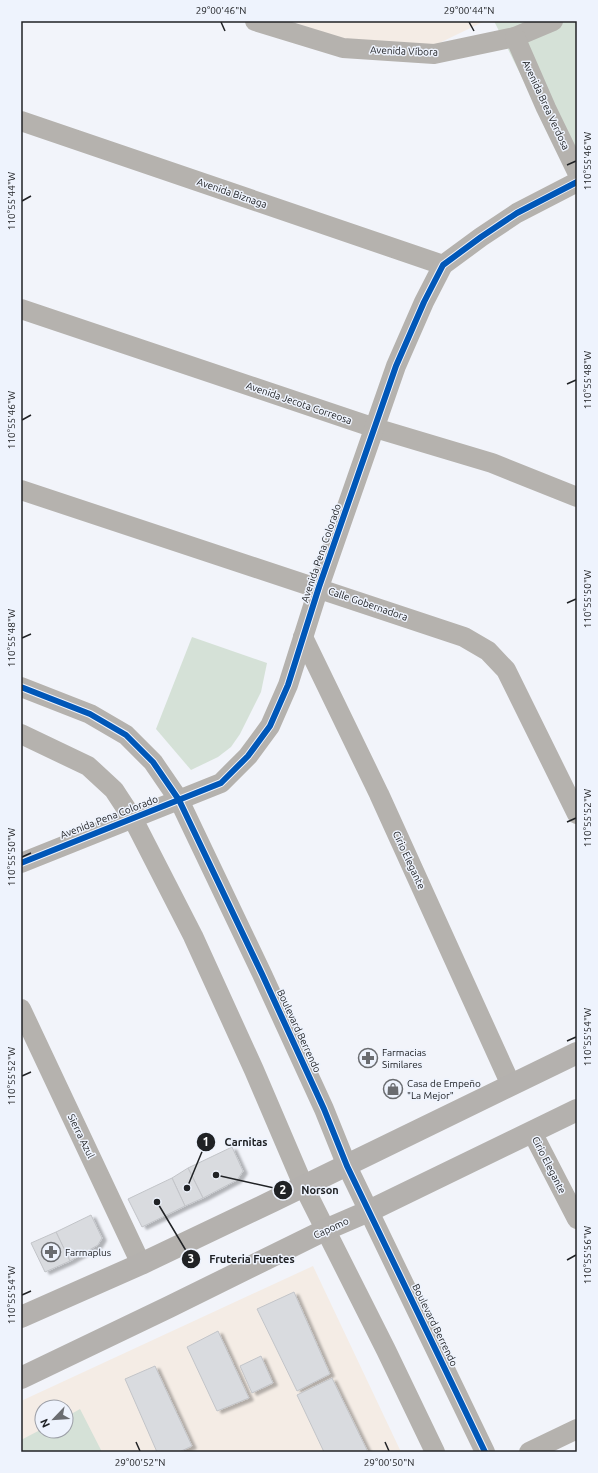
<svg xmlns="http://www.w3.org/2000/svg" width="598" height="1473" viewBox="0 0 598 1473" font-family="Ubuntu,sans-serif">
<defs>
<filter id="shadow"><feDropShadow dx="4.5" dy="2.5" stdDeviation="1" flood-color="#0004"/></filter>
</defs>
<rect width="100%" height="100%" fill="#f2f4fa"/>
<g fill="#f4ece5" fill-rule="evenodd">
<polygon points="290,21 485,21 431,47 343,39"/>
<path d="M 313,1266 L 401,1452 L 21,1452 L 21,1401 ZM 42,1407 L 66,1407 L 66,1431 L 42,1431 Z"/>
</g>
<g fill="#d5e1d7">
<polygon points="494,21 577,21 577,156 564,162"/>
<polygon points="192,637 267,663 261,692 240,734 231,747 218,757 191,770 156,729"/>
<polygon points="80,1409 102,1452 21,1452 21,1440 42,1429 42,1431 66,1431 66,1417"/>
</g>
<g fill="#d9dbdf" stroke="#c2c4c8" filter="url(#shadow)">
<polygon points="232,1147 243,1171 237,1180 203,1198 188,1168"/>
<polygon points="188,1168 203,1198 185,1206 172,1178"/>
<polygon points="172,1178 185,1206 142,1227 128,1199"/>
<polygon points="91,1215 102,1238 98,1245 70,1261 56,1232"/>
<polygon points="56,1232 70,1261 45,1272 31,1243"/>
<polygon points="294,1292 330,1374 297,1391 257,1309"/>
<polygon points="218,1331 249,1398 217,1411 187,1347"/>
<polygon points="261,1356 273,1383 252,1393 240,1366"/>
<polygon points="155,1366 192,1446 179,1452 157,1452 125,1379"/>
<polygon points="332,1378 368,1452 324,1452 297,1395"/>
</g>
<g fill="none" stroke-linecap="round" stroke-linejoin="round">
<g stroke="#b5b2ae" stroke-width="20">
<polyline points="255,21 343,48 434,54 515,37 553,21"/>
<polyline points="515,37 546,108 577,172"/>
<polyline points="21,121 443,265"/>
<polyline points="21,309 375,428 492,463 577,497"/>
<polyline points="21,490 464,637 488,651 506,670 577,814"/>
<polyline points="303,637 379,794 511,1085"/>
<polyline points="21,687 90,714 126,735 153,762 179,800 262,974 324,1109 347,1166 485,1452"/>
<polyline points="21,734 88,766 114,790 133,819 193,936 254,1070 304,1187 386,1350 435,1452"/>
<polyline points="21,863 221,783 248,756 270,726 288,685 319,587 396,366 424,302 443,265 481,237 517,213 577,182"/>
<polyline points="21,1009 141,1264"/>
<polyline points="532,1132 577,1219"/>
<polyline points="529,1452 577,1429"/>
</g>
<g stroke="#b4b1ae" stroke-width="22">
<polyline points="21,1317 141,1264 273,1201 577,1053"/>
<polyline points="21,1378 169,1307 325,1230 369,1211 577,1110"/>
</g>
<defs>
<g id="cycleway">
<polyline points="21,687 90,714 126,735 153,762 179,800 262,974 324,1109 347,1166 485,1452"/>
<polyline points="21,863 221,783 248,756 270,726 288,685 319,587 396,366 424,302 443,265 481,237 517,213 577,182"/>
</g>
</defs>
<use href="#cycleway" stroke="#eef3fd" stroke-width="8"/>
<use href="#cycleway" stroke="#0057b8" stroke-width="6"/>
</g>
<path fill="none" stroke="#202225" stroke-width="1.5" d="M 221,22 L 225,31M 469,22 L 474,31M 567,165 L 576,161M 22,201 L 31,196M 567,384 L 576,380M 22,420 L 31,415M 567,603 L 576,599M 22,638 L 31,634M 567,822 L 576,818M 22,857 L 31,853M 567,1041 L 576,1037M 22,1076 L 31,1072M 567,1260 L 576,1255M 22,1295 L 31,1291M 136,1442 L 140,1451M 385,1442 L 389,1451"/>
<defs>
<symbol id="pharmacy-ring" viewBox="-11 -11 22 22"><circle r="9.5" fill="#eef3fd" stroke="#6a6c70" stroke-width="1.5"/><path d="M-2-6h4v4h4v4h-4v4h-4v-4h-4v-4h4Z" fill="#6a6c70"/></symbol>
<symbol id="shop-ring" viewBox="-11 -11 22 22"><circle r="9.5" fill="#eef3fd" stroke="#6a6c70" stroke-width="1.5"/><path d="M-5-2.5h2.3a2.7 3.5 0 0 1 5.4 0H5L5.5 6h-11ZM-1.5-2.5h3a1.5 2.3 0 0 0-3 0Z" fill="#6a6c70"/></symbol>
</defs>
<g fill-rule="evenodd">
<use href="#pharmacy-ring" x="357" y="1047" width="22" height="22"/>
<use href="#shop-ring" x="382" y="1078" width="22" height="22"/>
<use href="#pharmacy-ring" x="40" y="1241" width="22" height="22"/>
</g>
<g text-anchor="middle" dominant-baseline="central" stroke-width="3" stroke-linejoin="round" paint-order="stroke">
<g font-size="10" fill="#202225" stroke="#eef3fd">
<text transform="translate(404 51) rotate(2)">Avenida Víbora</text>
<text transform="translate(546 105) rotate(65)">Avenida Brea Verdosa</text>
<text transform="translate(232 193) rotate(19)">Avenida Biznaga</text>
<text transform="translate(299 403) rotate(19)">Avenida Jecota Correosa</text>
<text transform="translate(321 553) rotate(-71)">Avenida Pena Colorado</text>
<text transform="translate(368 604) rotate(19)">Calle Gobernadora</text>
<text transform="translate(109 817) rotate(-21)">Avenida Pena Colorado</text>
<text transform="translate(409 860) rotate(65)">Cirio Elegante</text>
<text transform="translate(299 1031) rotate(65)">Boulevard Berrendo</text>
<text transform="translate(81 1136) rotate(64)">Sierra Azul</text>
<text transform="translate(549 1165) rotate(63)">Cirio Elegante</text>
<text transform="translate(331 1228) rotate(-25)">Capomo</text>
<text transform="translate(435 1325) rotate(64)">Boulevard Berrendo</text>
</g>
<g font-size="10" fill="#202225" stroke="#eef3fd" text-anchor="start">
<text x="382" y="1052">Farmacias<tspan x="382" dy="12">Similares</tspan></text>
<text x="407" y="1083">Casa de Empeño<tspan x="407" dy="12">"La Mejor"</tspan></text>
<text x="65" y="1252">Farmaplus</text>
</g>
</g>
<path fill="none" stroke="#202225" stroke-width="1.5" d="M187 1188L206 1142M216 1175L283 1190M157 1202L191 1259"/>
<g fill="#202225" stroke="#eef3fd" stroke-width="1.5">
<circle cx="187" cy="1188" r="4"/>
<circle cx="216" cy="1175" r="4"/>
<circle cx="157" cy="1202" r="4"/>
<circle cx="206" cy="1142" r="10"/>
<circle cx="283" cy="1190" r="10"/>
<circle cx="191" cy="1259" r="10"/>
</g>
<g font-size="12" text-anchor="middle" font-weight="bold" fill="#fff">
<text x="206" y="1146">1</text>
<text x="283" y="1194">2</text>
<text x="191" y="1263">3</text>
</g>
<g font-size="11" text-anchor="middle" font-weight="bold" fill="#202225" stroke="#eef3fd" stroke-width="3" stroke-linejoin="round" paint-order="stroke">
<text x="246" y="1146">Carnitas</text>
<text x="320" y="1194">Norson</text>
<text x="252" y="1263">Fruteria Fuentes</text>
</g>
<rect width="598" height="1473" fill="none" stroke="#eef3fd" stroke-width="44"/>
<g transform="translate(54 1419) rotate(245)"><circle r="19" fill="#eef3fd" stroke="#9c9fa7"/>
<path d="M0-3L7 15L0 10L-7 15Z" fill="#6a6c70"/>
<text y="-6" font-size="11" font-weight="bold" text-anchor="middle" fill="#202225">N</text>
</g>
<rect x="22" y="22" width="554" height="1429" fill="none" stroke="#202225" stroke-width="1.5"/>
<g font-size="10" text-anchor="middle" fill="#202225">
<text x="221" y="14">29°00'46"N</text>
<text x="469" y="14">29°00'44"N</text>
<text transform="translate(587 161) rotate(-90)" y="4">110°55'46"W</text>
<text transform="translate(11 201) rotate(-90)" y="4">110°55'44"W</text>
<text transform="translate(587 380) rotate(-90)" y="4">110°55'48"W</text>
<text transform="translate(11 420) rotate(-90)" y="4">110°55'46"W</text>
<text transform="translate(587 599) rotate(-90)" y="4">110°55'50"W</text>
<text transform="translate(11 638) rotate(-90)" y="4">110°55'48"W</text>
<text transform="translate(587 818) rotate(-90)" y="4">110°55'52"W</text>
<text transform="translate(11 857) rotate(-90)" y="4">110°55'50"W</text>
<text transform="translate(587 1037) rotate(-90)" y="4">110°55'54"W</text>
<text transform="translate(11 1076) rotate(-90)" y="4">110°55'52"W</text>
<text transform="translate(587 1255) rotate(-90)" y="4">110°55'56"W</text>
<text transform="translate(11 1295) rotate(-90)" y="4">110°55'54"W</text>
<text x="140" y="1466">29°00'52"N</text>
<text x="389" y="1466">29°00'50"N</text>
</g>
</svg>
